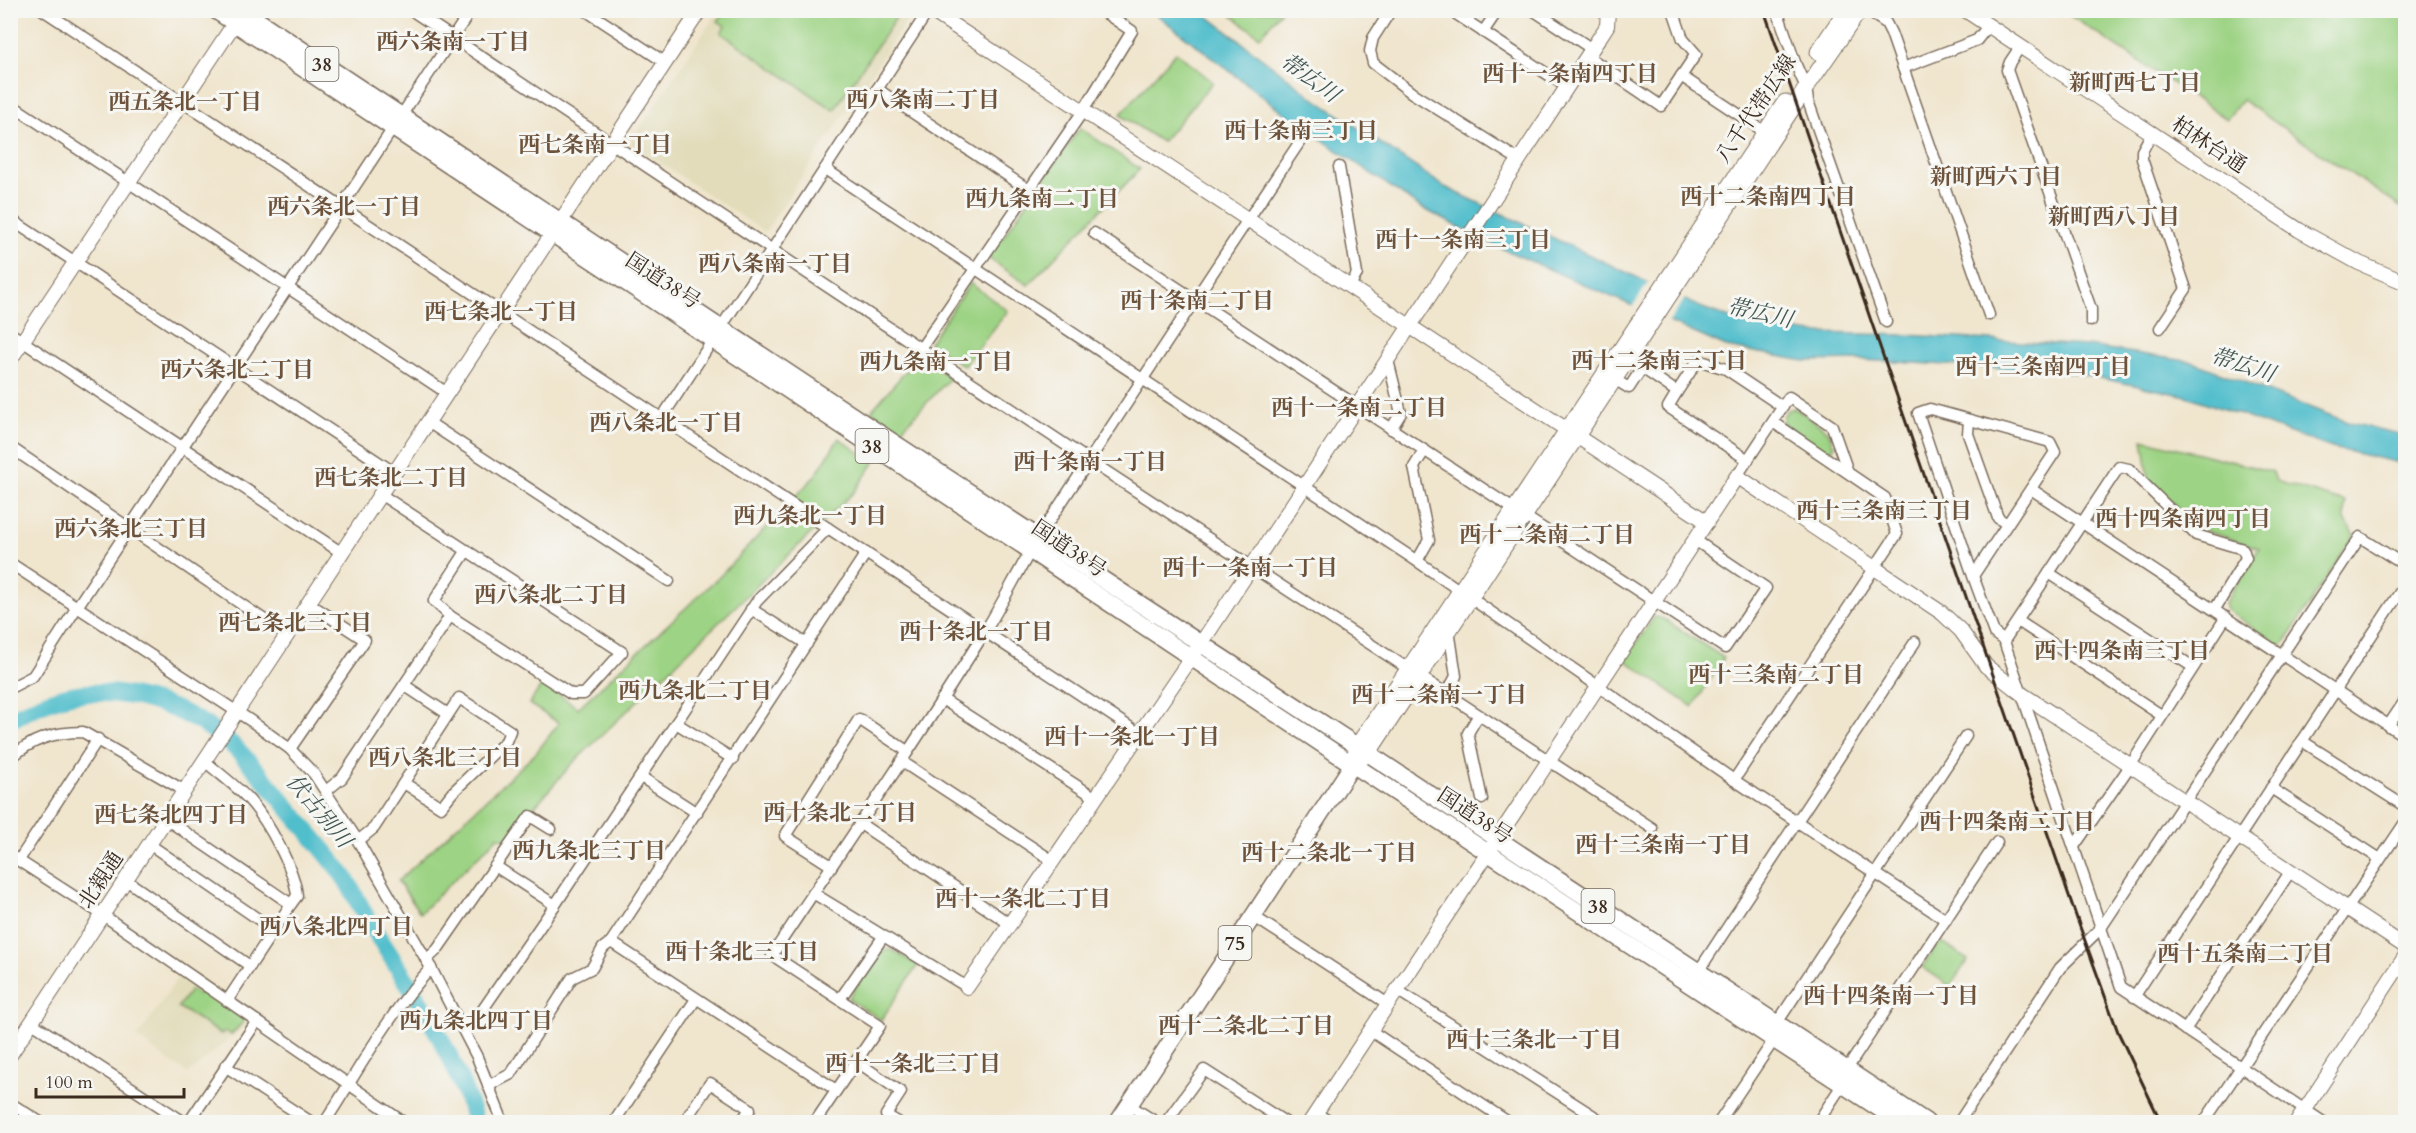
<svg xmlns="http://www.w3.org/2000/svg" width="2416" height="1133" viewBox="0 0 2416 1133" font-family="Cardo,'Noto Serif JP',serif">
<rect width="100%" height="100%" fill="#f6f6f2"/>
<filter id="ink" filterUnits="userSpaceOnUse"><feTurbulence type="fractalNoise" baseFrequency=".0167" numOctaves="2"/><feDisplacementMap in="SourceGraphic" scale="12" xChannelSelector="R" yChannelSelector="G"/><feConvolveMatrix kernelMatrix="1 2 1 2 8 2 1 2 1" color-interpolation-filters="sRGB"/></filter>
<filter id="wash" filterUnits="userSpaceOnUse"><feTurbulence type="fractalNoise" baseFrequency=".008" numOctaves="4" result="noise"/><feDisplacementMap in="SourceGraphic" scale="24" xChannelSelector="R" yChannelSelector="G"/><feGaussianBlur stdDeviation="1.35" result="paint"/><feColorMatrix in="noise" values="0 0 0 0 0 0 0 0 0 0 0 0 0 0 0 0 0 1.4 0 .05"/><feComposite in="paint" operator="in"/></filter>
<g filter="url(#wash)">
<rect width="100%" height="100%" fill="#f0e5cd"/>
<g fill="#e2dcba">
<polygon points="902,10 910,16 765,232 630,143 718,11"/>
<polygon points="180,974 250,1021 188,1074 137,1038"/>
</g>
<g fill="#9dd384" stroke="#6c7e51" stroke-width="1.5">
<polygon points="726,10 885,10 896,18 834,110 721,33 725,26 718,21"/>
<polygon points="1226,11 1281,11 1260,37"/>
<polygon points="2063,11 2405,11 2405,210 2242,100 2227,119"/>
<polygon points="1176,52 1213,82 1162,142 1120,115"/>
<polygon points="1080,128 1140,169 1028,285 988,258"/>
<polygon points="970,283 1008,311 964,366 929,343"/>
<polygon points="919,356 950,378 901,430 871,411"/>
<polygon points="1795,408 1828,431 1834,447 1829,454 1783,424 1783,417 1787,410"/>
<polygon points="839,438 874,463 854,492 571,765 506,839 498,837 420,913 398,881 536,753 559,723 529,704 543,683 578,708 721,575 815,476"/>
<polygon points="2143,439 2273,472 2276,481 2345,502 2345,520 2354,535 2282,647 2227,610 2225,603 2259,548 2200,529 2149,480"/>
<polygon points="1654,617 1662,618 1724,658 1693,707 1625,660"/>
<polygon points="1940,941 1968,960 1950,986 1922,967"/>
<polygon points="890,949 918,965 881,1020 848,999 878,952"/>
<polygon points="191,989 198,995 201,991 245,1020 231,1035 226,1031 221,1034 178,1007"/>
</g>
<polygon fill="#51becc" stroke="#467475" stroke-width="1.5" points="1152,11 1201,11 1314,98 1445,187 1700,307 1746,324 1813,333 1907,335 2088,346 2193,362 2350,423 2405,435 2405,464 2332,448 2187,396 2070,372 1862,360 1805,361 1726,347 1494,245 1420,207 1292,119"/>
<polygon fill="#f0e5cd" points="1650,280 1686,297 1667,325 1631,309"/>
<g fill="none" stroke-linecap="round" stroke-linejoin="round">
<path stroke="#51becc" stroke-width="18" d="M 10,720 C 33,707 60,694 87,693 C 138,690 191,710 230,743 C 252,763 271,788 291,811 C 309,833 329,855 345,878 C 356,895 363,914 374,930 C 414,993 454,1049 475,1122"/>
</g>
</g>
<g filter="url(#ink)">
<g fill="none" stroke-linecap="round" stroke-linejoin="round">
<defs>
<g id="minor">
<polyline points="43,10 1140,734"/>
<polyline points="411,10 1090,461 1652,828"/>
<polyline points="585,10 666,63"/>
<polyline points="1391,10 1373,38 1370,51 1373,63 1412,93 1519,160"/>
<polyline points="1450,10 1567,87"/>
<polyline points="1533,10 1592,49"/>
<polyline points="1777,10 1796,65 1806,88 1808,101 1886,322"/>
<polyline points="1866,10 1886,23 1891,33 1989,315"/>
<polyline points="10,14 13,10"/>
<polyline points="1483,32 1498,10"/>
<polyline points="2020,47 2010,62 2007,70 2091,309 2091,321"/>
<polyline points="1587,56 1661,106 1696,54 1683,39 1673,10"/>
<polyline points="1903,68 1977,40 1988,26"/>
<polyline points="1681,76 1771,136"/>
<polyline points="877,89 1029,190"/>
<polyline points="10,104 447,393"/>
<polyline points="2152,133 2142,151 2142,159 2186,289 2160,328"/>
<polyline points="1339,167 1357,274 1349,287"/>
<polyline points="825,169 1417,561 1734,780 1946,920"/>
<polyline points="10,219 395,473"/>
<polyline points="1094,233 1725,648 1766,588 1695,540"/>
<polyline points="10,333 342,553"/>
<polyline points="921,348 1083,111 1132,31 1101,10"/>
<polyline points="1388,360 1401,413 1391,429"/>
<polyline points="1614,379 1629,388 1642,368 1677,392 1668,407 1748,460"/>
<polyline points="1677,392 1698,360 1726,369 1783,407"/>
<polyline points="661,419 929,10"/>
<polyline points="1969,420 1968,434 1998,518 2007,524"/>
<polyline points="428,422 669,581"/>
<polyline points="10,447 288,636"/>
<polyline points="1737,476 1789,397 1832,426 1848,472"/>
<polyline points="2031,489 2406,737"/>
<polyline points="380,494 622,652 584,694 571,694 450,616 434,601 467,550"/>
<polyline points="1417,561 1429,540 1414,467 1424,451"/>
<polyline points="10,563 251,721 290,749 314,774 358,841 431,968 477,1057 503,1122"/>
<polyline points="2049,573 2193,667"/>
<polyline points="1973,576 2055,452 2050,442 1930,409 1918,413 1973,576 1994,633 2004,641"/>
<polyline points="751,609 807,644"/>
<polyline points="2215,609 2246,558 2243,549 2196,535 2129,469 2119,467 2004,641 2121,987 2323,1122"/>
<polyline points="2018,621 2161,715"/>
<polyline points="404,685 448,714"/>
<polyline points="10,688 33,676 77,607 471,10"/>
<polyline points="1446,695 1456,676 1449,630"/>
<polyline points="942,699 1096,798"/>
<polyline points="1478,716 1468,733 1482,799"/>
<polyline points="676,723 733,759"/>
<polyline points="2388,726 2406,699"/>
<polyline points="2302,741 2406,807"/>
<polyline points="290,749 365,640 310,604"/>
<path d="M 10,759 C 31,739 54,732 83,732 L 185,791"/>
<path d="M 205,761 C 219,774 237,786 250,801 C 268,821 295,870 297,896 L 291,904"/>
<polyline points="901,761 1053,861"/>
<polyline points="641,777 697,813"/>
<polyline points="1734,780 1897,534 1885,498 1773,422"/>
<polyline points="2271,788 2380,859"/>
<polyline points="326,791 342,778 450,616"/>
<polyline points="166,819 291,904 227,1001"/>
<polyline points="859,823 1010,924"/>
<polyline points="358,841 374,828 459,698 510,731 506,741 452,793 441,807 404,783"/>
<polyline points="149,844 274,930"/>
<polyline points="2075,845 2130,766 2226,617"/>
<polyline points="10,855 103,915 402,1121"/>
<polyline points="19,860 98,739"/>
<polyline points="830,865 785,836 859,719 907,751"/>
<polyline points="495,866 555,905"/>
<polyline points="126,880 250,966"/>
<polyline points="813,893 967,987"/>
<polyline points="1253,916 1388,1004"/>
<polyline points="611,942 836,1090"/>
<polyline points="426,960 437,950 530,816 551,829"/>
<polyline points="1696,975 1915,642"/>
<polyline points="1397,990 1603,1122"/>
<polyline points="2134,997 2406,583"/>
<polyline points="840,999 883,937"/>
<polyline points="32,1023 184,1122"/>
<polyline points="463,1027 477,1018 555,905 757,601 828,528"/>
<polyline points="2185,1030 2290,872"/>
<polyline points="1371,1031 1508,1122"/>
<polyline points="856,1061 901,1092 886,1115 898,1122"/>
<polyline points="225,1066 311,1122"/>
<polyline points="488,1086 511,1074 572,978 592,968 603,948 611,942 866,553"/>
<polyline points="10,1103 40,1122"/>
<polyline points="1129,1105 1156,1122"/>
<polyline points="1316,1113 1330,1122"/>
<polyline points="189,1122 257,1021"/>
<path d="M 325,1122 C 358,1071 389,1013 431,968"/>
<polyline points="614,1122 696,999"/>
<polyline points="684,1122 710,1083 750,1109 741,1122"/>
<path d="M 815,1122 L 880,1026 L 772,955 C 843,848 917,742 984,633 C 1004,601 1020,567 1040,535 C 1127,403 1213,271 1301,140"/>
<polyline points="1166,1122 1204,1070 1285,1122"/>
<polyline points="1719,1122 1774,1040 1777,1023 1966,736"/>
<polyline points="1818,1122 1842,1085 1847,1069 1997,842"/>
<polyline points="1959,1122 2060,968 2101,928 2360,537 2406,566"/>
<polyline points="2204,1122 2406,821"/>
</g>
<g id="tertiary">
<polyline points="930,10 1707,522"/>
<polyline points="1965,10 2299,230 2359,263 2406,283"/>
<polyline points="10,360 240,15"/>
<polyline points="967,987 1206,636 1592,49 1607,26 1608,10"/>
<polyline points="10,1055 700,10"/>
<polyline points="1310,1122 1737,476 1942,613 1961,631 1986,666 2022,694 2406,947"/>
<polyline points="2297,1122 2406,955"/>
</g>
<g id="secondary">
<polyline points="1818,52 1846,10"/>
<polyline points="1354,758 1357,746 1785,102"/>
<polyline points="1353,764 1368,754 1806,88 1860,10"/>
</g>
<polyline id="primary" points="1118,1122 1353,764"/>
<g id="trunk">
<polyline points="215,10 1337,754 1900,1122"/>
<polyline points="242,10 862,422 1357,746 1926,1122"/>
</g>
</defs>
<use href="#minor" stroke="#7a6b5b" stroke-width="13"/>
<use href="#tertiary" stroke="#7a6b5b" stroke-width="16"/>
<use href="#secondary" stroke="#7a6b5b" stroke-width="17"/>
<use href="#primary" stroke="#7a6b5b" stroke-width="19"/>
<use href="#trunk" stroke="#7a6b5b" stroke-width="19"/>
<use href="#minor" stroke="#fff" stroke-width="10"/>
<use href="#tertiary" stroke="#fff" stroke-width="14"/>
<use href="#secondary" stroke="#fff" stroke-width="15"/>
<use href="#primary" stroke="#fff" stroke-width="16"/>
<use href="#trunk" stroke="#fff" stroke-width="16"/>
<polyline stroke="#3b2a1e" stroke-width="3" points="1764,10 2076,916 2118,1032 2161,1122"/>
</g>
</g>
<g text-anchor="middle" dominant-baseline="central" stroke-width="6" stroke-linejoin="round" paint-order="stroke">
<g fill="#f6f6f2" stroke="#73675e" stroke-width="1.5">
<rect x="305.5" y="47" width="33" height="34" rx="4.5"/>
<rect x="855.5" y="429" width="33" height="34" rx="4.5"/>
<rect x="1581.5" y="889" width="33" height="34" rx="4.5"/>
<rect x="1218.5" y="926" width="33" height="34" rx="4.5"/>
</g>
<g font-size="20" font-weight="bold" fill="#3b2a1e">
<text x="322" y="64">38</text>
<text x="872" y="446">38</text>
<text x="1598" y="906">38</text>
<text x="1235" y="943">75</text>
</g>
<g font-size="21" fill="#3b2a1e" stroke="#f6f6f2">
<text transform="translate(1756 109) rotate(-56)">八千代帯広線</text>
<text transform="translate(2209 145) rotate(33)">柏林台通</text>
<text transform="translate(663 281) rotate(33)">国道38号</text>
<text transform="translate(1069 549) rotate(34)">国道38号</text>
<text transform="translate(1475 816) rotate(33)">国道38号</text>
<text transform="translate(101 880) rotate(-57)">北親通</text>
</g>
<g font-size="22" font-weight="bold" fill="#6d533b" stroke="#f6f6f2">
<text x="453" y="42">西六条南一丁目</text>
<text x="1570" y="74">西十一条南四丁目</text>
<text x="2135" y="83">新町西七丁目</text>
<text x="923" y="100">西八条南二丁目</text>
<text x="185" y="102">西五条北一丁目</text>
<text x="1301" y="131">西十条南三丁目</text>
<text x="595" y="145">西七条南一丁目</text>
<text x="1996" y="177">新町西六丁目</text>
<text x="1768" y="197">西十二条南四丁目</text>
<text x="1042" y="199">西九条南二丁目</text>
<text x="344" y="207">西六条北一丁目</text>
<text x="2114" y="217">新町西八丁目</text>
<text x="1463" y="240">西十一条南三丁目</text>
<text x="775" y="264">西八条南一丁目</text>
<text x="1197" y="301">西十条南二丁目</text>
<text x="501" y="312">西七条北一丁目</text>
<text x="1659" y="361">西十二条南三丁目</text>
<text x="936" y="362">西九条南一丁目</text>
<text x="2043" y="367">西十三条南四丁目</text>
<text x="237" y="370">西六条北二丁目</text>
<text x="1359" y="408">西十一条南二丁目</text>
<text x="666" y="423">西八条北一丁目</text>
<text x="1090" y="462">西十条南一丁目</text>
<text x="391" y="478">西七条北二丁目</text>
<text x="1884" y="511">西十三条南三丁目</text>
<text x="810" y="516">西九条北一丁目</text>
<text x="2183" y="519">西十四条南四丁目</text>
<text x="131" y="529">西六条北三丁目</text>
<text x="1547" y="535">西十二条南二丁目</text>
<text x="1250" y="568">西十一条南一丁目</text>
<text x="551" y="595">西八条北二丁目</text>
<text x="295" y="623">西七条北三丁目</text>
<text x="976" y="632">西十条北一丁目</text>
<text x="2122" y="651">西十四条南三丁目</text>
<text x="1776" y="675">西十三条南二丁目</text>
<text x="695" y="691">西九条北二丁目</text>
<text x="1439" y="695">西十二条南一丁目</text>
<text x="1132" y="737">西十一条北一丁目</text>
<text x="445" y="758">西八条北三丁目</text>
<text x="840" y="813">西十条北二丁目</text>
<text x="171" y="815">西七条北四丁目</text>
<text x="2007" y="822">西十四条南二丁目</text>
<text x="1663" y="845">西十三条南一丁目</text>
<text x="589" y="851">西九条北三丁目</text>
<text x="1329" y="853">西十二条北一丁目</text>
<text x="1023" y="899">西十一条北二丁目</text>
<text x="336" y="927">西八条北四丁目</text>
<text x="742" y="952">西十条北三丁目</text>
<text x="2245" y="954">西十五条南二丁目</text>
<text x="1891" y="996">西十四条南一丁目</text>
<text x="476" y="1021">西九条北四丁目</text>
<text x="1246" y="1026">西十二条北二丁目</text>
<text x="1534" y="1040">西十三条北一丁目</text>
<text x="913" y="1064">西十一条北三丁目</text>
</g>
<g font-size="22" font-style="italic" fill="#425652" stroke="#f6f6f2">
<text transform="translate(1310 78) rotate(36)">帯広川</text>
<text transform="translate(1760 313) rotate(13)">帯広川</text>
<text transform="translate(2243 365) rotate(18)">帯広川</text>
<text transform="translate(319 811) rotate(50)">伏古別川</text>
</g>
</g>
<rect width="2416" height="1133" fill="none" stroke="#f6f6f2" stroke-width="36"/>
<path d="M36 1088v9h148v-9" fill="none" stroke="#3b2a1e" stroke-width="3"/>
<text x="45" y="1088" font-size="18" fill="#3b2a1e" stroke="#f6f6f2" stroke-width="4.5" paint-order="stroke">100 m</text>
</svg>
